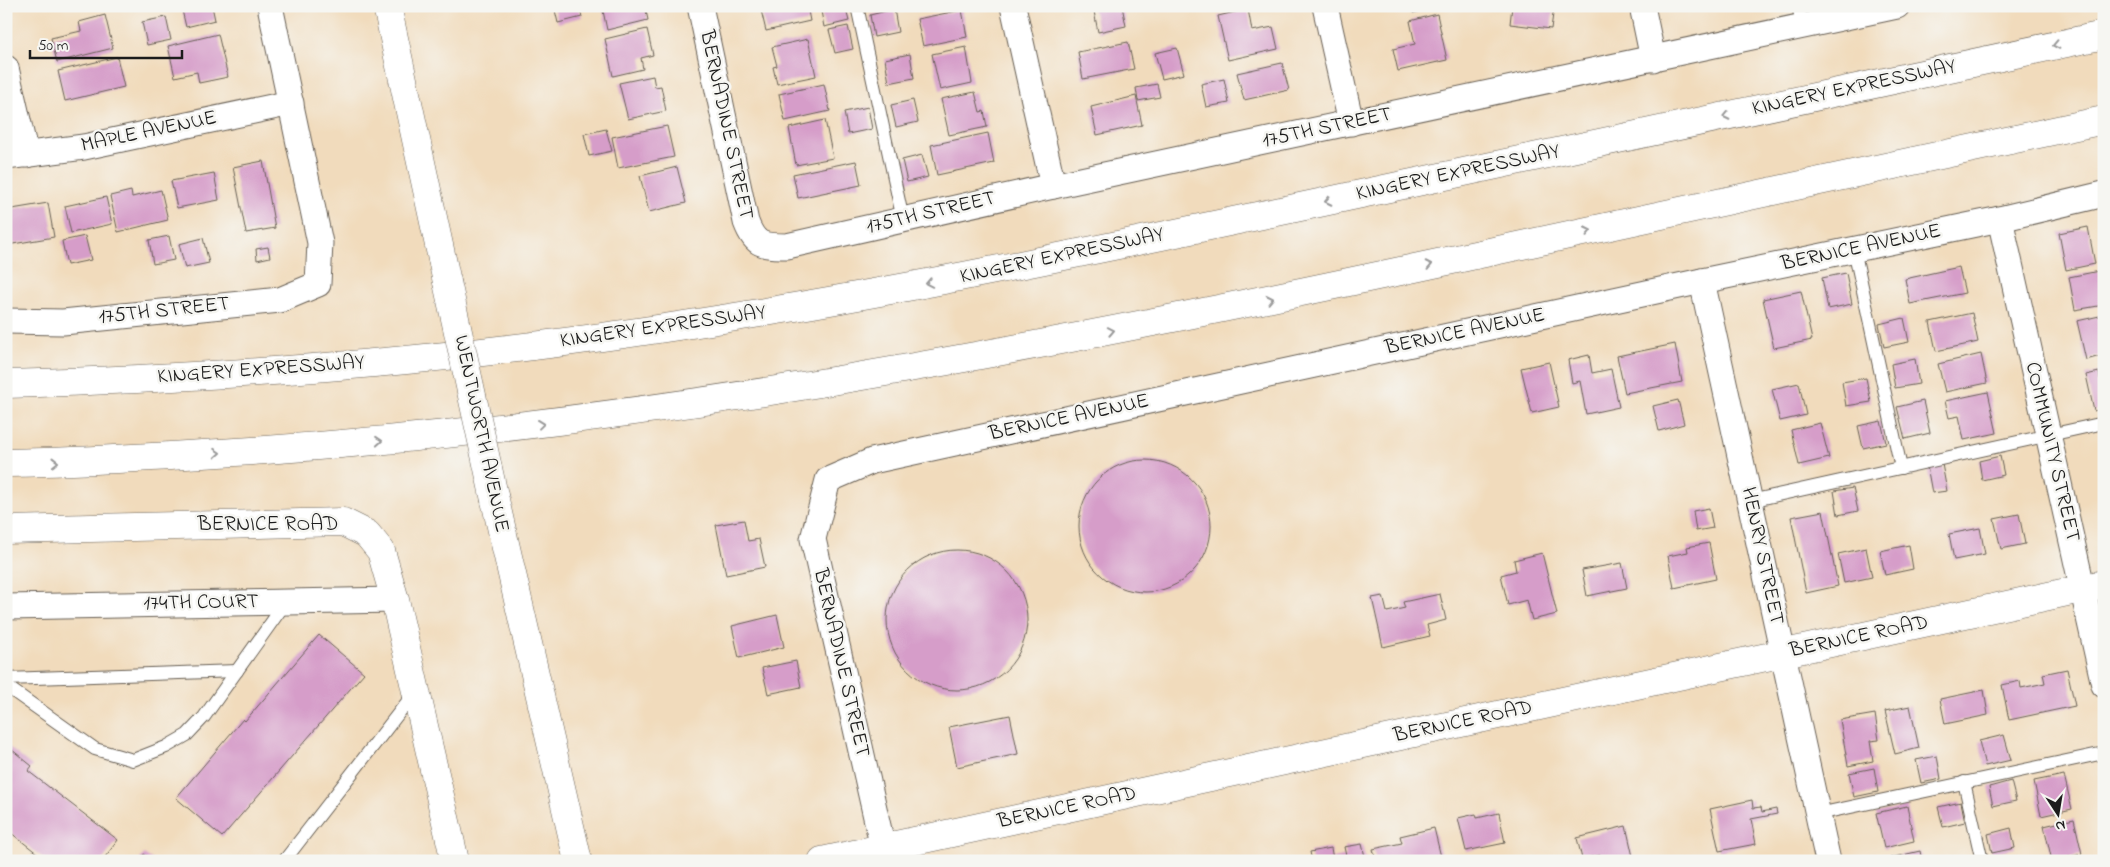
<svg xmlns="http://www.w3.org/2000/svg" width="2110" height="867" viewBox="0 0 2110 867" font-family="'Indie Flower',sans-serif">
<rect width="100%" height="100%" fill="#f6f6f2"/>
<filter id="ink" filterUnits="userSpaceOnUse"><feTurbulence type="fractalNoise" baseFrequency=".02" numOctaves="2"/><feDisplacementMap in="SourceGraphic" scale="10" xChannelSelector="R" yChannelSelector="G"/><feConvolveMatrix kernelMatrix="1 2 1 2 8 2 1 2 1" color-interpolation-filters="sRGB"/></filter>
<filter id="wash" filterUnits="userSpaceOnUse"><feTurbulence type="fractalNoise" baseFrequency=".0096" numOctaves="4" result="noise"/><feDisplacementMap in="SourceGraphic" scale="20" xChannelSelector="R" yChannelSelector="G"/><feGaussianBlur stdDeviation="1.12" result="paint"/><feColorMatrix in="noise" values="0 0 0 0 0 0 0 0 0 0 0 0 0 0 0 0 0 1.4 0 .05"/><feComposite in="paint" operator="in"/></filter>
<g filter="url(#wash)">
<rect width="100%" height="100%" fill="#f1dbbc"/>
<g id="blocks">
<g fill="#d69dc9">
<polygon points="181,6 212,6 215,20 186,27"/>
<polygon points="554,6 579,6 582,17 558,23"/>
<polygon points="602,6 645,6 648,20 607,30"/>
<polygon points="760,6 807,6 810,21 766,31"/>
<polygon points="820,6 845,6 849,21 824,27"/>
<polygon points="1093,6 1122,6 1126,26 1098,32"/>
<polygon points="1411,6 1438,6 1438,7 1413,13"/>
<polygon points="1512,6 1554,6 1551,29 1510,24"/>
<polygon points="894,9 898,32 874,37 870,15"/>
<polygon points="1248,9 1252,31 1273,27 1278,49 1228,60 1218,16"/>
<polygon points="962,10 967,37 923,46 917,19"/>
<polygon points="1437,14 1447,60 1398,71 1393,49 1415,44 1410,21"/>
<polygon points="105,15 113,48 57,62 51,38 81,31 79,22"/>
<polygon points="166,17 171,40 147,45 142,22"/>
<polygon points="848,26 853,49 835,53 829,30"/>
<polygon points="647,29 653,55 641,58 643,69 613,76 605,39"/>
<polygon points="218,34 228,77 199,83 197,72 175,77 168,46"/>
<polygon points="808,39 816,76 777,84 773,67 777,66 772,47"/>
<polygon points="1128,42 1134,69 1083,79 1078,52"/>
<polygon points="966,47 972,83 940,90 932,54"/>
<polygon points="1177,48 1184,74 1162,79 1155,53"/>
<polygon points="910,54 914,78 889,83 885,59"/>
<polygon points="117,57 124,87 65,101 58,71"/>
<polygon points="1282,63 1289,90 1244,100 1237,73"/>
<polygon points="653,76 655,87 661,86 666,111 628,119 619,83"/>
<polygon points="1224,79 1229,103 1206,107 1201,84"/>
<polygon points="824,84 830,111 785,121 779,94"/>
<polygon points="1157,84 1160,97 1138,101 1136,88"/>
<polygon points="975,92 980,112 984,111 987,127 949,135 941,99"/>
<polygon points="1136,96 1142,125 1097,135 1091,107"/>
<polygon points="913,100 918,122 896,127 891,105"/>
<polygon points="868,107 872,129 848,134 844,112"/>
<polygon points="825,120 833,158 796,165 789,128"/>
<polygon points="667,126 674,157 618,168 612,137"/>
<polygon points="606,129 612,151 589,156 584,134"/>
<polygon points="988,133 994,163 937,175 931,145"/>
<polygon points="922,155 928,177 907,182 902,160"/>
<polygon points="263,161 275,228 246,233 233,167"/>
<polygon points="856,161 861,185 798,198 793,174"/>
<polygon points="677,167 686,203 649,212 640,176"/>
<polygon points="214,173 219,200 177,208 171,181"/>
<polygon points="161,190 168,220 118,232 110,196 131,191 132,197"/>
<polygon points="106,197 112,224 71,233 65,206"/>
<polygon points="48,203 54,237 7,245 6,210"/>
<polygon points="2088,227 2095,264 2066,270 2059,233"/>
<polygon points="85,236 91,260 67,265 62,241"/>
<polygon points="169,236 174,260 153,264 149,240"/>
<polygon points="203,238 209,263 185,268 179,244"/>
<polygon points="268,247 270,257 257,260 256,249"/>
<polygon points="1959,267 1965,293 1910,304 1905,279"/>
<polygon points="2099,271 2104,305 2075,310 2069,277"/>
<polygon points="1846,273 1852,304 1828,309 1822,278"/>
<polygon points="1801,291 1812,340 1774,348 1763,299"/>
<polygon points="1972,313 1978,342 1936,351 1930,322"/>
<polygon points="2104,315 2104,355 2086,360 2077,321"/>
<polygon points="1904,318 1909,342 1884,347 1879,324"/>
<polygon points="1675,344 1682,382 1625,393 1617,356"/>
<polygon points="1981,354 1987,383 1945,392 1938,364"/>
<polygon points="1589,355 1592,373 1611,369 1619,407 1586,414 1580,381 1572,383 1568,360"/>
<polygon points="1915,359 1919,384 1895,388 1891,364"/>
<polygon points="1549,362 1559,407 1532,413 1521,368"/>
<polygon points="2099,372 2100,379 2104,378 2104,408 2094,411 2086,375"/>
<polygon points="1866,378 1871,402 1846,406 1842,382"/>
<polygon points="1799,383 1806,415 1780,421 1772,389"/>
<polygon points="1988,392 1997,433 1964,440 1959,416 1949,418 1945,401"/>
<polygon points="1678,400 1684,424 1659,431 1653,406"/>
<polygon points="1923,401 1930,433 1905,439 1897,407"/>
<polygon points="1881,421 1886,443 1863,448 1858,426"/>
<polygon points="1820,423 1829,458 1799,465 1791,430"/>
<polygon points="2000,456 2004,475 1982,480 1979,461"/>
<circle cx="1145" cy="526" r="66"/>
<polygon points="1942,464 1947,491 1932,493 1927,466"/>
<polygon points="1853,488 1858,511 1838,515 1834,491"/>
<polygon points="1709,508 1713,528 1696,531 1693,511"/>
<polygon points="1823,511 1838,586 1806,593 1791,517"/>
<polygon points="2019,514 2025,544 2001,549 1994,519"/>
<polygon points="744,520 748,541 759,539 765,567 726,575 716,525"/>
<polygon points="1980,528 1985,554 1954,560 1949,534"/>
<polygon points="1709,543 1716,579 1674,588 1668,556 1688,552 1687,547"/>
<polygon points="1909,545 1913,569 1885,575 1880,551"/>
<polygon points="1866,548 1872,577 1844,583 1838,554"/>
<circle cx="957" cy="620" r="70"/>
<polygon points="1542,553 1557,614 1532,620 1527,600 1508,605 1501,575 1516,571 1514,560"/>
<polygon points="1622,563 1627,588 1587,596 1582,570"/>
<polygon points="1440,594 1446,620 1427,625 1430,636 1383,647 1372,598 1383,596 1387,612 1405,608 1403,602"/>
<polygon points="777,615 784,647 739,658 732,626"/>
<polygon points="319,635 364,673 222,837 176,798 243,719 245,721"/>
<polygon points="796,661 801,687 768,694 762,668"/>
<polygon points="2067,669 2075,706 2009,720 2002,685 2020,681 2021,688 2045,683 2043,674"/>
<polygon points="1984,690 1988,715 1945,724 1940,699"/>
<polygon points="1910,706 1919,748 1895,754 1885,711"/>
<polygon points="1875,714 1879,740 1870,741 1873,761 1848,766 1840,720"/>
<polygon points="1010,715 1018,754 957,767 949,727"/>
<polygon points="2004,735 2011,760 1985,766 1979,741"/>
<polygon points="6,745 32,766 28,771 118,840 102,861 47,861 6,829"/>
<polygon points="1937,756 1941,779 1921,783 1916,760"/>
<polygon points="1874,768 1878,792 1854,797 1849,773"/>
<polygon points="2064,775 2072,809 2041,816 2034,781"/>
<polygon points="2011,781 2016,801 1993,806 1989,787"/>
<polygon points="1752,800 1753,808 1761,807 1762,812 1776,809 1777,814 1751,819 1756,844 1719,851 1710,809"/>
<polygon points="1961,802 1965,822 1943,827 1938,807"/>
<polygon points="1907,806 1914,841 1884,848 1876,813"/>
<polygon points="1499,813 1505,843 1466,851 1458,818 1476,814 1477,818"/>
<polygon points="2074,819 2082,854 2052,861 2044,826"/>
<polygon points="1626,826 1634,861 1602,861 1601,855 1582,859 1577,838"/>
<polygon points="1434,828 1441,857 1424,861 1376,861 1373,849 1402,843 1400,836"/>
<polygon points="2011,828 2015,848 1992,853 1988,834"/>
<polygon points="1362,844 1366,861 1312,861 1310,852 1331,848 1333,859 1346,856 1344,847"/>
<polygon points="1920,851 1922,861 1890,861 1890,858"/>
<polygon points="144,854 154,861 139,861"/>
</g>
</g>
</g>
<g filter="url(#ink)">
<use href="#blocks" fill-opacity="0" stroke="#675f54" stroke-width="1"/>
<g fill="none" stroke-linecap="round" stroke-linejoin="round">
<defs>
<g id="service">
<polyline points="857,6 903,220"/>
<polyline points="1798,6 1803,27"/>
<polyline points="1854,249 1901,468"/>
<polyline points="1750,501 2104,423"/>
<polyline points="6,679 237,671"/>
<polyline points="6,686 95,749 133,760 166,747 187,735 204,717 286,602"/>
<polyline points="1964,782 1982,861"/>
<polyline points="1818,814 2104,753"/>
<polyline points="284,861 415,692"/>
</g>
<g id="minor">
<path d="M 700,6 L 746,222 C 755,246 763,246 787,246 L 1053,186 L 1897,6"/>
<polyline points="1013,6 1053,186"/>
<polyline points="1325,6 1351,123"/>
<polyline points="1642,6 1653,59"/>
<polyline points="6,68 26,155"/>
<polyline points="6,157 84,147 291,103"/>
<polyline points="2000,219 2104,685"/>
<polyline points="1702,281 1828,861"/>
<polyline points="6,321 63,322 280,300 318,284 320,243 270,6"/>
<polyline points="6,607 395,600"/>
<polyline points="883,848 813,539 828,480 872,461 1702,281 2000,219 2104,194"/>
</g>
<g id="tertiary">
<polyline points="387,6 447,282"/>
<polyline points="495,500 578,861"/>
<polyline points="6,530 343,522 367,534 381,551 395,600 455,861"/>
<polyline points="822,861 2104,584"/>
</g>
<g id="motorway">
<path d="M 6,384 C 174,379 342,369 508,349 C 781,317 1050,260 1319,203 C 1580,147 1842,91 2104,35"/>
<path d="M 6,463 C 88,462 170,456 252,451 C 648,424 1037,349 1424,266 C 1650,217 1877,169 2104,120"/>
</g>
</defs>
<use href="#service" stroke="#675f54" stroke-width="14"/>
<use href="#minor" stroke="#675f54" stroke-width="27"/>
<use href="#tertiary" stroke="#675f54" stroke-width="29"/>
<use href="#motorway" stroke="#675f54" stroke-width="29"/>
<use href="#service" stroke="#fff" stroke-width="12"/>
<use href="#minor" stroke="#fff" stroke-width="25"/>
<use href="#tertiary" stroke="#fff" stroke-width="28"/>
<use href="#motorway" stroke="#fff" stroke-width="28"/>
<defs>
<polyline id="tertiary-bridge" points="447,282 495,500"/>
</defs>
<use href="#tertiary-bridge" stroke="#675f54" stroke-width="29" stroke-linecap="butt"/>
<use href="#tertiary-bridge" stroke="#fff" stroke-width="28"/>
</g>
<defs><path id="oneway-chevron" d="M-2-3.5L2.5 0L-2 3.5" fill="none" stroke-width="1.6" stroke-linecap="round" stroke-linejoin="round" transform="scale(1.25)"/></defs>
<g stroke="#999">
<use href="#oneway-chevron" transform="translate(2056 45) rotate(168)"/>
<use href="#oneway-chevron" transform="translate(1726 116) rotate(168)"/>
<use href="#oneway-chevron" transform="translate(1328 201) rotate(168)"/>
<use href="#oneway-chevron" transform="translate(1588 231) rotate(-12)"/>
<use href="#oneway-chevron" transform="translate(1429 265) rotate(-12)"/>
<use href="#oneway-chevron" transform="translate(929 283) rotate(169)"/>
<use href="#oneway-chevron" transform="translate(1270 299) rotate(-12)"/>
<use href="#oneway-chevron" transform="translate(1111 331) rotate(-11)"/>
<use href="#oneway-chevron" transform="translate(541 424) rotate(-7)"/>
<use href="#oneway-chevron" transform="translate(379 441) rotate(-5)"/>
<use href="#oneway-chevron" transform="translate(217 453) rotate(-4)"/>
<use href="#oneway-chevron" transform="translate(55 462) rotate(-1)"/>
</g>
</g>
<g text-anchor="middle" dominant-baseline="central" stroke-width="5" stroke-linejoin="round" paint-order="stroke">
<g font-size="21" fill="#1c1c1c" stroke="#f6f6f2">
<text transform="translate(1854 88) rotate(-12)">KINGERY EXPRESSWAY</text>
<text transform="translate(726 125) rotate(78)">BERNADINE STREET</text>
<text transform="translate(1327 128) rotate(-12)">175TH STREET</text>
<text transform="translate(149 132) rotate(-12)">MAPLE AVENUE</text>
<text transform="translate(1458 173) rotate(-12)">KINGERY EXPRESSWAY</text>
<text transform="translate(931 213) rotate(-13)">175TH STREET</text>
<text transform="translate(1861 248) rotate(-12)">BERNICE AVENUE</text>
<text transform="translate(1062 256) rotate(-12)">KINGERY EXPRESSWAY</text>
<text transform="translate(164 311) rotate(-6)">175TH STREET</text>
<text transform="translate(663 327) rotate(-8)">KINGERY EXPRESSWAY</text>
<text transform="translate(1465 332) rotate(-12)">BERNICE AVENUE</text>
<text transform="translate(261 370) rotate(-4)">KINGERY EXPRESSWAY</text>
<text transform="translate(1069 418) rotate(-12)">BERNICE AVENUE</text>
<text transform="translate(481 434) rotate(78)">WENTWORTH AVENUE</text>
<text transform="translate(2052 452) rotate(77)">COMMUNITY STREET</text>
<text x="268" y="525">BERNICE ROAD</text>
<text transform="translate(1762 556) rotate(78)">HENRY STREET</text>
<text transform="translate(201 603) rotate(-1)">174TH COURT</text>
<text transform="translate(1859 637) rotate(-12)">BERNICE ROAD</text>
<text transform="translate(841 663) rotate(77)">BERNADINE STREET</text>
<text transform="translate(1463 722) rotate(-12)">BERNICE ROAD</text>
<text transform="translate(1067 808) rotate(-12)">BERNICE ROAD</text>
</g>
</g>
<rect width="2110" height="867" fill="none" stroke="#f6f6f2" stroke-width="25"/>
<g transform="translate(2058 814) rotate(168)" stroke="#f6f6f2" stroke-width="4" paint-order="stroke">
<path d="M0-4L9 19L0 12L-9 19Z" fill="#1c1c1c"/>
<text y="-8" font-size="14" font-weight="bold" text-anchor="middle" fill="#1c1c1c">N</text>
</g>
<path d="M30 50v8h152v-8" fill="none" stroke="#1c1c1c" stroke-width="2.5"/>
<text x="38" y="50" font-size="15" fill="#1c1c1c" stroke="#f6f6f2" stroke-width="4" paint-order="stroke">50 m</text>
</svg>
